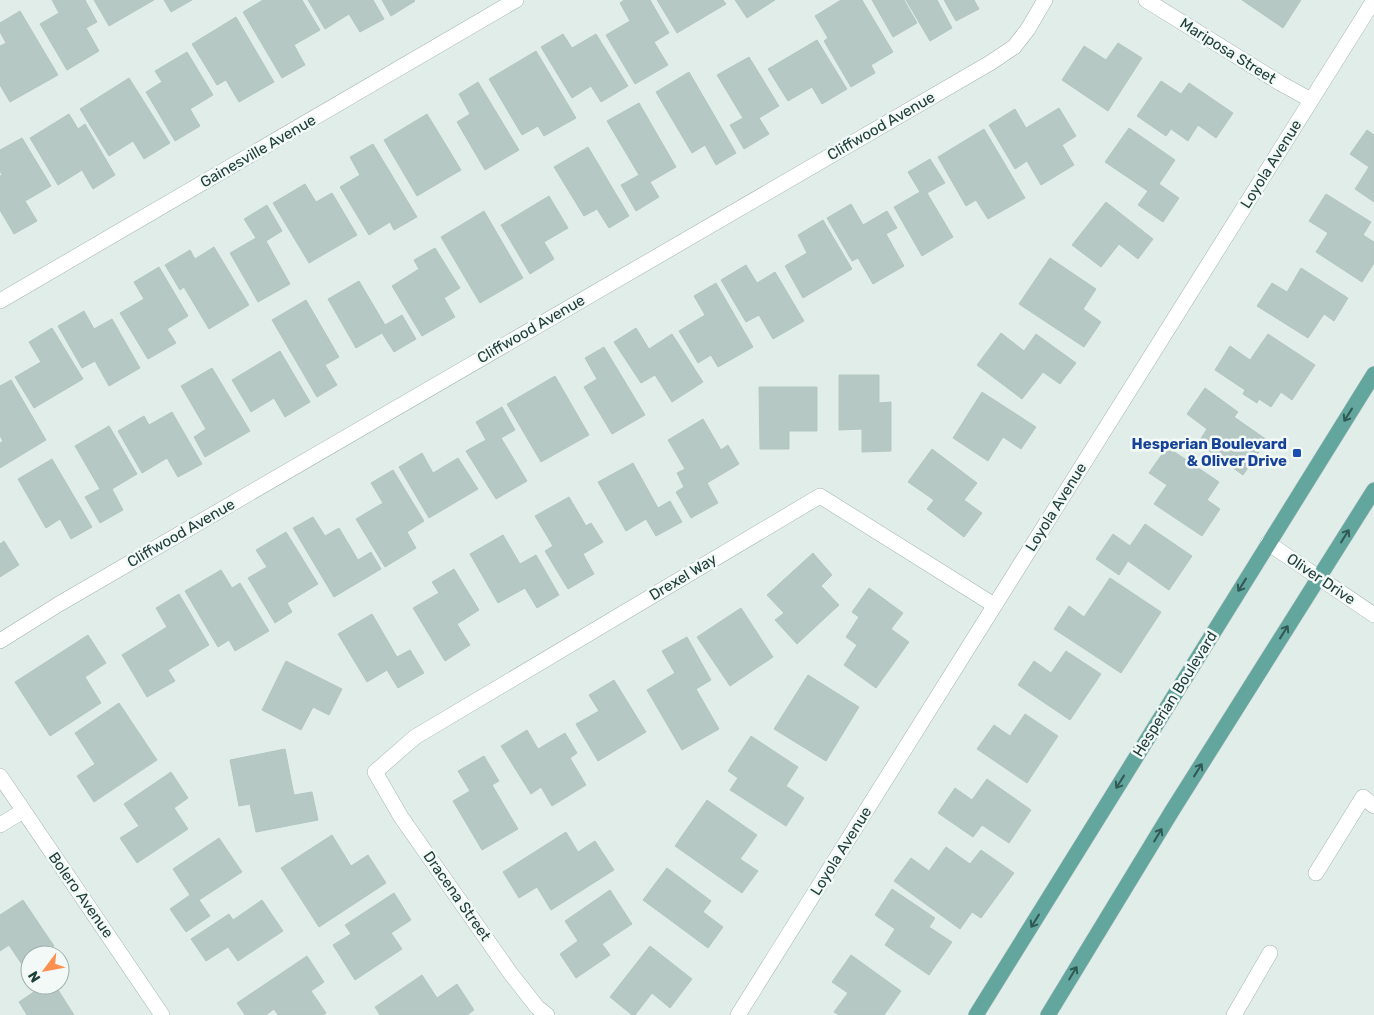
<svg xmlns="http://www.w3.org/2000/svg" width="1374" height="1015" viewBox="0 0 1374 1015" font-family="Rubik,sans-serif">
<rect width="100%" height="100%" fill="#e1ede9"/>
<g fill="#b6c8c3" stroke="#b3c7c1">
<polygon points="52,0 85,0 97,22 86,28 99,51 67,70 40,24 59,13"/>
<polygon points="94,0 154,0 109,26"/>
<polygon points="164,0 192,0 171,12"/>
<polygon points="263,0 302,0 320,30 294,45 305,65 282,78 243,12"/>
<polygon points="308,0 373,0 384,19 360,32 349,14 325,29"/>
<polygon points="382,0 414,0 415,1 391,16"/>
<polygon points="624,0 650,0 669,33 654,42 668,65 635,84 606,35 630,21 620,3"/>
<polygon points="657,0 723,0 726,4 677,33"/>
<polygon points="735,0 775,0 747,18"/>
<polygon points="841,0 862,0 893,52 871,65 875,73 851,87 824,41 828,38 815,16"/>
<polygon points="872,0 904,0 917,23 893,37"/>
<polygon points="906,0 937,0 952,28 930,41"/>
<polygon points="944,0 974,0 979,9 956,21"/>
<polygon points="1242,0 1301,0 1283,28"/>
<polygon points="20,11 58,75 10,102 0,85 0,46 6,43 0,32 0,23"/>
<polygon points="236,17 274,82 239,102 226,80 217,85 192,44"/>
<polygon points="563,34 572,48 596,34 628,86 601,102 591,86 572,98 541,47"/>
<polygon points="817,40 847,89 822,104 812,87 788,101 768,69"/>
<polygon points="1118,43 1142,58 1108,111 1062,80 1084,46 1106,60"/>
<polygon points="536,51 576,118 544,136 538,126 522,135 489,79"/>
<polygon points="187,52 213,95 190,109 200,126 175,141 146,92 162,82 155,71"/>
<polygon points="749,57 779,106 759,118 769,134 744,149 730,125 743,118 717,75"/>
<polygon points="689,72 736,153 716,165 705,145 692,153 656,92"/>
<polygon points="129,78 170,143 144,159 133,141 109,156 80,109"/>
<polygon points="1161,81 1181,94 1189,83 1233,113 1216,138 1198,125 1188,141 1171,129 1166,136 1137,116"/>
<polygon points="478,82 519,150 485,170 457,122 470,114 459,94"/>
<polygon points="639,103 676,167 650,182 659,197 636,211 621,185 639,175 607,121"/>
<polygon points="1059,108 1076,136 1062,145 1074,165 1041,185 1027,161 1015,169 989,125 1015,109 1026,128"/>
<polygon points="69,114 78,129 85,124 115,175 93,189 82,170 58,185 30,138"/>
<polygon points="427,114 461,170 417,196 384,140"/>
<polygon points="1129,128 1175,160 1159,184 1179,198 1163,222 1138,205 1148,191 1105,162"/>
<polygon points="984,129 1025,198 988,219 976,200 966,206 938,157"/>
<polygon points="1367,130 1374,135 1374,202 1355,189 1369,167 1350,154"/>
<polygon points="22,138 51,186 25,201 37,221 14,234 0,210 0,176 2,175 0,171 0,150"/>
<polygon points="373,144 417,217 394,230 390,222 369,235 340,187 360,175 350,157"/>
<polygon points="588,147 629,216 609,228 597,209 584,216 554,167"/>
<polygon points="930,159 945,183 927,193 953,237 922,256 894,207 920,192 908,172"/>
<polygon points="305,184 316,202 332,193 357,235 309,263 273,203"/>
<polygon points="1326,194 1371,222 1363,235 1374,242 1374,263 1362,282 1316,252 1328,233 1309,221"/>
<polygon points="549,196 568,228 544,242 554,259 530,274 501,225"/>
<polygon points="1106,202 1153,239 1138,259 1119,244 1101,267 1072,245"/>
<polygon points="851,204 863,225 887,211 897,228 886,234 904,266 873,284 858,258 852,261 827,218"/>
<polygon points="267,205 282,231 266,241 290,284 258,302 230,253 256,238 244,219"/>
<polygon points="484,211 523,278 480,303 441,237"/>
<polygon points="823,220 852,269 803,298 785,266 807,253 798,235"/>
<polygon points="214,247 249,305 209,329 184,287 180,290 165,265 190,250 195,259"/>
<polygon points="435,248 460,288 444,298 455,317 422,336 392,286 419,269 414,260"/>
<polygon points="1050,258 1096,289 1083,309 1101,322 1084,347 1019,304"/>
<polygon points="746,265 757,283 775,272 804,321 773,339 759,315 746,322 721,280"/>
<polygon points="159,267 188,316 167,329 176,343 148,359 120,313 144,299 134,282"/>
<polygon points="1301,268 1348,298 1334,321 1324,314 1308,338 1257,306 1272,283 1287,292"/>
<polygon points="359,281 385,325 402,315 416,339 394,352 382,333 356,348 328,299"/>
<polygon points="716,283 753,347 718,367 711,355 698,363 679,331 705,315 694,296"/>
<polygon points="306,300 339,357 325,365 337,385 317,397 272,320"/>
<polygon points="84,311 94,329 112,319 140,368 109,386 95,361 82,368 58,326"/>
<polygon points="52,328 83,379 34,408 15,377 41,362 29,342"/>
<polygon points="636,328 649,349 672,334 703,382 672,402 655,375 641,383 614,342"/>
<polygon points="1001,333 1024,351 1036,334 1076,363 1060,384 1043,372 1022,399 977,365"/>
<polygon points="1268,334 1315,365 1292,400 1281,392 1271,407 1259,399 1257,403 1243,394 1245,390 1215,370 1230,346 1250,360"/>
<polygon points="604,347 645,415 612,434 584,387 597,379 585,358"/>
<polygon points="280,351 310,402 285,417 274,398 251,412 232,380"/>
<polygon points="212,368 250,431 205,457 194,437 206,429 181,386"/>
<polygon points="839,375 879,375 879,403 891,402 891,451 862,452 862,429 839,430"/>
<polygon points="555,376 589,435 541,462 507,404"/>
<polygon points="11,380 46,440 0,468 0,443 3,441 0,436 0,386"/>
<polygon points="759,387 817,387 817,431 789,431 789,449 760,449"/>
<polygon points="1205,388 1238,412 1234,417 1267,440 1243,475 1198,443 1207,429 1187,414"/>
<polygon points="982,392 1036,427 1021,449 1003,437 988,461 953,438"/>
<polygon points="502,407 515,430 501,438 527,481 496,499 466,451 486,440 476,422"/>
<polygon points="172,412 202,464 178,477 167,458 142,473 118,431 144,416 149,425"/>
<polygon points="703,419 721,450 728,445 739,464 707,483 718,503 691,518 676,492 684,487 677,473 685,469 668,440"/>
<polygon points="109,426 137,474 112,489 123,510 100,523 85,497 100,489 75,446"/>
<polygon points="1167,447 1219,482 1207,500 1220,509 1202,536 1154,504 1167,485 1149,473"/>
<polygon points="932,449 977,483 964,500 982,513 964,537 927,509 934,500 908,482"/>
<polygon points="422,453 433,473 458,458 478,489 429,518 399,467"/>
<polygon points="52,459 92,527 71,539 60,519 46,528 18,479"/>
<polygon points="633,463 658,508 670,501 682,522 656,536 646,519 626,531 598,482"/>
<polygon points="393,470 424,521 407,532 416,548 385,567 356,519 383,503 371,483"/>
<polygon points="569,497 586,526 591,523 603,542 583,554 594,574 568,589 545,551 553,546 535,516"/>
<polygon points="313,517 325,536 339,528 358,560 371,552 381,569 334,597 293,528"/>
<polygon points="1145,524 1192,556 1169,590 1128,561 1119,575 1096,559 1113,534 1130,546"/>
<polygon points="286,532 318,584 287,603 292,612 275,623 248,578 267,567 256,550"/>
<polygon points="503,535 520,564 536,555 559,595 537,608 525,588 498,603 470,554"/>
<polygon points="4,541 19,565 0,577 0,544"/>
<polygon points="813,553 832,575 821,586 839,605 797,644 775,620 784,613 767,595"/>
<polygon points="454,569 479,610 457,624 470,645 445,661 413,608 439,593 432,582"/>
<polygon points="221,570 232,588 240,583 269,631 235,651 229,640 218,647 185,591"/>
<polygon points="1110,578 1161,612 1121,673 1054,629 1069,606 1084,617"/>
<polygon points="869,588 903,613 891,629 909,642 876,688 844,665 857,645 846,637 859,617 852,612"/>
<polygon points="179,594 209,645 168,670 175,681 147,697 122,655 167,627 156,608"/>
<polygon points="741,608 773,657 730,686 697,637"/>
<polygon points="372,614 397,657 410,650 424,673 398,688 387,670 367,682 338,634"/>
<polygon points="88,635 106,663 85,677 101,703 50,736 15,682"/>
<polygon points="687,637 711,680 696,689 719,729 682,750 647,690 675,673 662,651"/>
<polygon points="1066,651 1101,674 1070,720 1018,685 1034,661 1051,673"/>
<polygon points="286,661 342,689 329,715 313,707 301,730 262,710"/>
<polygon points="808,675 859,707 826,761 774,729"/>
<polygon points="614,680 646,732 598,761 576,724 599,711 589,695"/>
<polygon points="119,703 157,760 94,802 77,776 95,764 75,733"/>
<polygon points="1025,714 1058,736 1027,783 977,749 994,725 1010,736"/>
<polygon points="527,730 538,749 565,733 577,753 570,758 586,785 552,806 541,787 531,794 501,746"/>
<polygon points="751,736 798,767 786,786 804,798 786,826 730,790 738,778 728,771"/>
<polygon points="285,749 294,795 312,792 318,820 256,832 250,804 239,806 230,760"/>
<polygon points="484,756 499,781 492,785 518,829 482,850 453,801 470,791 458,771"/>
<polygon points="171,772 188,798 174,808 188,829 137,863 120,838 139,826 124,804"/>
<polygon points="987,779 1031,810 1009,843 982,825 973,837 938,813 955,788 972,800"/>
<polygon points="707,800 757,835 740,859 758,871 742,893 675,846"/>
<polygon points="566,832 578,852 595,841 614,870 551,910 537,887 519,898 503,872"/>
<polygon points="332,835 351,866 368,855 386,883 319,927 281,868"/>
<polygon points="219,838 242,872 199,900 210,916 186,932 170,909 190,895 173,869"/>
<polygon points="946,847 970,864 981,850 1014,873 981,918 972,912 960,929 894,881 911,858 929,871"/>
<polygon points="667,868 711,901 703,912 723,927 708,948 643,900"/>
<polygon points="892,889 935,918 929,927 952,942 929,975 885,945 895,929 875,915"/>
<polygon points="610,890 632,924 602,944 610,955 576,978 560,954 578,941 565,921"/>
<polygon points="394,893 411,920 391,933 402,949 355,980 333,945 351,934 345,925"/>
<polygon points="23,900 54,946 40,955 30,955 30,962 23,966 9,945 0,951 0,915"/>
<polygon points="262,900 283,931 238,961 228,947 206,961 191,939 229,914 233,920"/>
<polygon points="650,946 692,979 670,1008 652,993 635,1015 632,1015 610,997"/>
<polygon points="851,955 901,991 884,1015 839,1015 834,1012 848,993 832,982"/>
<polygon points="307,956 324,982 311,991 326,1013 323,1015 278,1015 274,1009 266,1015 245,1015 237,1003"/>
<polygon points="422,975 437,998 457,984 474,1010 467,1015 380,1015 375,1007"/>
<polygon points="44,985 55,985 74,1015 27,1015 19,1002"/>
</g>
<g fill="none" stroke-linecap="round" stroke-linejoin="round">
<defs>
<g id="minor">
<polyline points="1146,0 1280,83 1311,100"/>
<polyline points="0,301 516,0"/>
<polyline points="1268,543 1374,615"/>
<polyline points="0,641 59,604 990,63 1014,47 1028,29 1045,0"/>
<polyline points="0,776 162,1015"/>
<polyline points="0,825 23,811"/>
<polyline points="1316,873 1363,797 1374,806"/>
<polyline points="547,1015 537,1007 511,974 401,817 375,772 415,737 820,496 994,605"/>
<polyline points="738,1015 1374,0"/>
<polyline points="1234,1015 1270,953"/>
</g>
<g id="major">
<polyline points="976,1015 1374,374"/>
<polyline points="1048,1015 1172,811 1374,490"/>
</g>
</defs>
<use href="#minor" stroke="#a3b5b1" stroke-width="16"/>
<use href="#major" stroke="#c1c9c8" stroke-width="16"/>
<use href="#minor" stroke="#fff" stroke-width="15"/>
<use href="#major" stroke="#62a69d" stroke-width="15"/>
</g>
<defs><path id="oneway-shaft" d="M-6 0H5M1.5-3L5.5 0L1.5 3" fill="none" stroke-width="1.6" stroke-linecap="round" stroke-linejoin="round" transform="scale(1.25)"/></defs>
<g stroke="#305954">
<use href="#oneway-shaft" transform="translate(1348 415) rotate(122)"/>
<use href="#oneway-shaft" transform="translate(1345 536) rotate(-58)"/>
<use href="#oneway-shaft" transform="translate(1242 585) rotate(122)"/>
<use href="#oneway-shaft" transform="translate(1284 632) rotate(-58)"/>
<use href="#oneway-shaft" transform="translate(1198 770) rotate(-58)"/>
<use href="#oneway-shaft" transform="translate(1120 782) rotate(122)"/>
<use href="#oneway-shaft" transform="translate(1158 835) rotate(-59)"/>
<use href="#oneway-shaft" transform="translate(1035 921) rotate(122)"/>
<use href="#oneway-shaft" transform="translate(1073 973) rotate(-59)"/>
</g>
<rect fill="#1a4fb4" stroke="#f2f9f6" stroke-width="2" x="1292" y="448" width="10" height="10" rx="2.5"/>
<g text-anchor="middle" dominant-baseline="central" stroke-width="5" stroke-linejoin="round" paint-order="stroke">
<g font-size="15" fill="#203f3b" stroke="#f2f9f6">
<text transform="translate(1228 51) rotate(32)">Mariposa Street</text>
<text transform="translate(881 126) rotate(-30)">Cliffwood Avenue</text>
<text transform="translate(258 151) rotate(-30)">Gainesville Avenue</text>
<text transform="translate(1271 164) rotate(-58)">Loyola Avenue</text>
<text transform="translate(531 329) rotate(-30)">Cliffwood Avenue</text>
<text transform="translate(1056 507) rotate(-58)">Loyola Avenue</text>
<text transform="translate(181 533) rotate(-30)">Cliffwood Avenue</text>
<text transform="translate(683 577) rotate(-31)">Drexel Way</text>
<text transform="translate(1321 579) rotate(34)">Oliver Drive</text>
<text transform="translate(1175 694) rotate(-58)">Hesperian Boulevard</text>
<text transform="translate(841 851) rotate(-58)">Loyola Avenue</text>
<text transform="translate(81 895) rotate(55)">Bolero Avenue</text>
<text transform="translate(457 896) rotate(55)">Dracena Street</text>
</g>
<g font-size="15" font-weight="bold" fill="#164399" stroke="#f2f9f6" text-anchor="end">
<text x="1287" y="444">Hesperian Boulevard<tspan x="1287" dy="17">&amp; Oliver Drive</tspan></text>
</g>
</g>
<g transform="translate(45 970) rotate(238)"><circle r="24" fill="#f2f9f6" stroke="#9eafab"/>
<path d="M0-4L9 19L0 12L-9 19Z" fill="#fc914f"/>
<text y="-8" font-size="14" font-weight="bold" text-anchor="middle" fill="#203f3b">N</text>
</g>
</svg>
